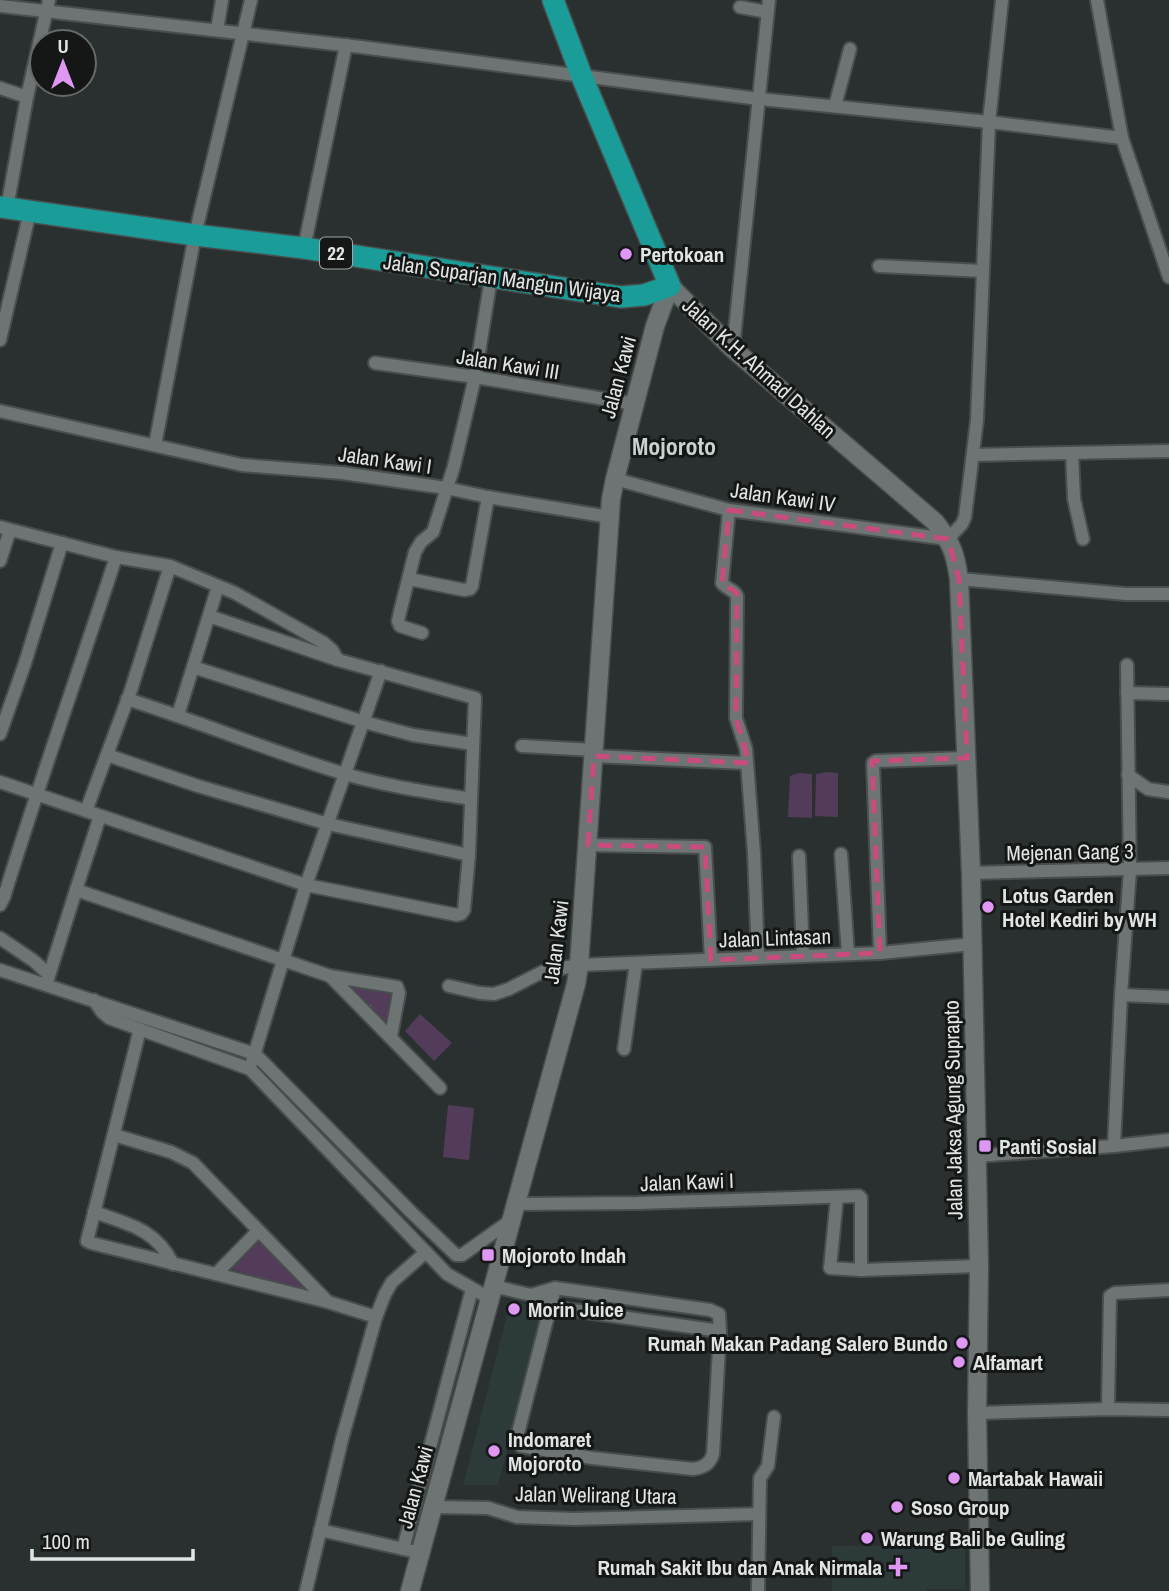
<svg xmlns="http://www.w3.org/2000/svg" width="1169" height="1591" viewBox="0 0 1169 1591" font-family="'Archivo Narrow',sans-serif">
<defs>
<pattern id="park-tufts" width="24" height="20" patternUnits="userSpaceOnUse" patternTransform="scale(1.75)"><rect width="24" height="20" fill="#523c59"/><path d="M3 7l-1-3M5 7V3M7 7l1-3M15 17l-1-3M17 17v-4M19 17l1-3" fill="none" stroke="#6b5871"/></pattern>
</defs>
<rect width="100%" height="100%" fill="#2a3030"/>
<g fill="#2c3a39">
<polygon points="511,1300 546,1309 498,1485 463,1485"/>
<polygon points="965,1545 965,1589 926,1589 926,1591 832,1591 832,1546"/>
</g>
<g fill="#523c59">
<polygon points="826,772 838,773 838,817 815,816 816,774"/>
<polygon points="799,773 812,774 812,818 788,817 790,776"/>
<polygon points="420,1014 452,1043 434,1061 405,1031"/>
<polygon points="448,1105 474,1108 469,1160 443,1157"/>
<polygon points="258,1240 311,1293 228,1268"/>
</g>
<polygon fill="url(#park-tufts)" points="340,982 395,993 389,1028"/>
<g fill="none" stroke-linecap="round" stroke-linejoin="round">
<defs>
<g id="minor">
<polyline points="1097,0 1122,138 1169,277"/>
<polyline points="0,6 361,47 759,99 989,122 1122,138"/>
<polyline points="740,7 767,12"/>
<polyline points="217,30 222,0"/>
<polyline points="0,88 27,97"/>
<polyline points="835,106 850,49"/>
<polyline points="7,208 27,97 49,0"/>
<polyline points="304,248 346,45"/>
<polyline points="879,266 983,271"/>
<polyline points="0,340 30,211"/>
<polyline points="733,349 769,0"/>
<polyline points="375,363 475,377 634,404"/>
<polyline points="0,411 242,465 342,473 446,488 488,497 610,517"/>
<polyline points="155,445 195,235 251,0"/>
<polyline points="1072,453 1074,499 1083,539"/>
<polyline points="973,455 1169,451"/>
<polyline points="615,479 729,510 948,539 962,524 965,517 977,420 989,122 1002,0"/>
<path d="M 729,510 L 722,583 C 726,589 734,589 737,596 L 736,718 L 746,749 L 754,853 L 758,958"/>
<polyline points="0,527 116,557 170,566 235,593 324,643 332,650 338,660"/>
<polyline points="0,561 10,530"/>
<polyline points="409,579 464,590 470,589 472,586 488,497"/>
<polyline points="959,579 1126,594 1169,594"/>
<polyline points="218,586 193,667 364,722 413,735 473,744"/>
<polyline points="422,633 400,626 398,621 400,612 415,552 421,542 433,532 454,466 475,377 491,278"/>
<polyline points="1127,693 1169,694"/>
<path d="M 127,699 C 200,722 272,752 345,774 C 386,786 429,792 471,799"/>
<polyline points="178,715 193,667"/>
<polyline points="0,734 25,663 62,543"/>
<polyline points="522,746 594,750"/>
<polyline points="107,755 198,786 328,824 469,855"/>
<polyline points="594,756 746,763"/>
<polyline points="1128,775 1148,789 1168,792"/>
<polyline points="0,782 306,885 457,915 461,914 464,910 469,855 475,698 338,660 209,616"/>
<polyline points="86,811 131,690 170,566"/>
<polyline points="588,845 705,847 711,960"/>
<polyline points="841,854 848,954"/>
<polyline points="799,856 803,956"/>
<polyline points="971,873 1169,868"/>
<polyline points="76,890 100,816"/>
<path d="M 0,905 L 4,897 C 39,783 79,671 116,557"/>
<polyline points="0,938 34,961 48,974"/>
<polyline points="880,953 873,763 876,761 967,758"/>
<polyline points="0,970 255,1054 411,1212 456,1255 462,1255 510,1221"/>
<polyline points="330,976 440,1088"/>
<polyline points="46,985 76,890 330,976 397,987 399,993 391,1036"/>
<polyline points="449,986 480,993 494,994 509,989 542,972 579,965 880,953 973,944"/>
<polyline points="1121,995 1169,997"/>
<polyline points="94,1000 102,1012 109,1018 250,1069 447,1274 489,1298"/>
<polyline points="140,1029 87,1241 91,1243 328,1302 376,1317 342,1439 306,1591"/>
<polyline points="624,1049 636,963"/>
<polyline points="252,1062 306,885 381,671"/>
<polyline points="114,1135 171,1152 193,1163 327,1301"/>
<polyline points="1114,1146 1121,995 1130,870 1127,665"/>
<polyline points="977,1156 1114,1146 1169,1140"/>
<polyline points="837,1197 830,1268 861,1270"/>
<polyline points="515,1204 637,1203 859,1196 861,1198 861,1270 979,1266"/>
<path d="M 94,1212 C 128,1224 156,1229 173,1264"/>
<polyline points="216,1274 258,1231"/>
<polyline points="493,1286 531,1295 550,1307 720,1331"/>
<path d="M 531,1295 L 555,1288 L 710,1310 L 719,1314 L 720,1331 L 713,1454 C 710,1464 703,1468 693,1469 L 592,1458 L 521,1446 L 517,1442 L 517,1437 L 555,1288"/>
<polyline points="376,1317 385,1294 392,1282 426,1252"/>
<polyline points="1108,1409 1110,1296 1115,1293 1169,1290"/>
<polyline points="977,1413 1108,1409 1169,1410"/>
<polyline points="434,1507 488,1508 517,1517 574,1519 759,1514"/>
<polyline points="320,1530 421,1553"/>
<polyline points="403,1549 472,1289"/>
<polyline points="758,1591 760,1478 768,1466 774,1417"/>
</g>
<path id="secondary" d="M 410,1591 L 576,984 L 579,965 L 611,499 L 615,479 L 655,326 L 670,286 L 733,349 L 935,522 C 952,544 955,552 959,579 L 971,873 L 979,1266 L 977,1413 L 980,1591"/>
<polyline id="trunk" points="0,207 195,235 304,248 621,297 644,295 670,286 582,77 553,0"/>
</defs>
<use href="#minor" stroke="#484d4d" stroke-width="16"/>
<use href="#secondary" stroke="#484d4d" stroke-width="21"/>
<use href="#trunk" stroke="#484d4d" stroke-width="24"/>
<use href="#minor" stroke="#6e7474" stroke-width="12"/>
<use href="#secondary" stroke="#6e7474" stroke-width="18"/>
<use href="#trunk" stroke="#1a9c98" stroke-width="21"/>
</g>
<path fill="none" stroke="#ca4b7d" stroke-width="5" stroke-dasharray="14 9" stroke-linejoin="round" d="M 729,510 L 948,539 L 959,579 L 967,758 L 872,761 L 880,953 L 711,960 L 705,847 L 588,845 L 594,756 L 749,763 L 736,718 L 737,593 L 722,583 Z"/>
<g fill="#de98f3" stroke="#151717" stroke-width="2.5">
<circle cx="626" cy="254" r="7"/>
<circle cx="988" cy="907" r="7"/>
<rect x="978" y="1139" width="14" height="14" rx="3.5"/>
<rect x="481" y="1248" width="14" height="14" rx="3.5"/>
<circle cx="514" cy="1309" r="7"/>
<circle cx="962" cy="1343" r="7"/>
<circle cx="959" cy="1362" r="7"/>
<circle cx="494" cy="1451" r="7"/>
<circle cx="954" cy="1478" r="7"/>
<circle cx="897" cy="1507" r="7"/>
<circle cx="867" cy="1538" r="7"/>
<path d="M894.5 1556.5h7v7h7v7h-7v7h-7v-7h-7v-7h7z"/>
</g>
<g text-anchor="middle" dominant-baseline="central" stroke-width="6" stroke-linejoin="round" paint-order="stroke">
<rect fill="#151717" stroke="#a3a6a6" stroke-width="2" x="320" y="237.5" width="32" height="31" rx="5"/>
<g font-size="19" font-weight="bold" fill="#e0e4e3">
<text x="336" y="253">22</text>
</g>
<g font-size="21" font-weight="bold" fill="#e0e4e3" stroke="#151717" text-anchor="start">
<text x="640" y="254">Pertokoan</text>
<text x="1002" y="895">Lotus Garden<tspan x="1002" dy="24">Hotel Kediri by WH</tspan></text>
<text x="999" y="1146">Panti Sosial</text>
<text x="502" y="1255">Mojoroto Indah</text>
<text x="528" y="1309">Morin Juice</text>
<text x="948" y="1343" text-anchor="end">Rumah Makan Padang Salero Bundo</text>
<text x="973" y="1362">Alfamart</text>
<text x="508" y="1439">Indomaret<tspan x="508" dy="24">Mojoroto</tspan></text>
<text x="968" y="1478">Martabak Hawaii</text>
<text x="911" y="1507">Soso Group</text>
<text x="881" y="1538">Warung Bali be Guling</text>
<text x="882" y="1567" text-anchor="end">Rumah Sakit Ibu dan Anak Nirmala</text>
</g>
<g font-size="21" fill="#e0e4e3" stroke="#151717">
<text transform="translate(502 278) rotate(8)">Jalan Suparjan Mangun Wijaya</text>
<text transform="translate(508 364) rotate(9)">Jalan Kawi III</text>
<text transform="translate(759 368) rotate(42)">Jalan K.H. Ahmad Dahlan</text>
<text transform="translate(618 377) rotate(-75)">Jalan Kawi</text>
<text transform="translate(385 460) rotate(8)">Jalan Kawi I</text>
<text transform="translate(783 497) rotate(8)">Jalan Kawi IV</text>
<text transform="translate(1070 852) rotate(-1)">Mejenan Gang 3</text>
<text transform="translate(775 938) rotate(-2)">Jalan Lintasan</text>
<text transform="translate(556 942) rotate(-83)">Jalan Kawi</text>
<text transform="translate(953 1110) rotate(-91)">Jalan Jaksa Agung Suprapto</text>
<text transform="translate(687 1182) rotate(-2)">Jalan Kawi I</text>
<text transform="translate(415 1487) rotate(-75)">Jalan Kawi</text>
<text transform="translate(596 1495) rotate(1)">Jalan Welirang Utara</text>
</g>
<g font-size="24" font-weight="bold" fill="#cad2d1" stroke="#151717">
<text x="674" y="446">Mojoroto</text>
</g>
</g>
<g transform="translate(63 63)"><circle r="33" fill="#151717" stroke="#666969" stroke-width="2"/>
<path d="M0-5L12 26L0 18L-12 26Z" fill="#de98f3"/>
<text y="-10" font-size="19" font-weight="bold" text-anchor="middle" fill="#e0e4e3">U</text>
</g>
<path d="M32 1549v10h161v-10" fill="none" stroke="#e0e4e3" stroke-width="3.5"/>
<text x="42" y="1549" font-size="21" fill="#e0e4e3" stroke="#151717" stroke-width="5" paint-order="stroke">100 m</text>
</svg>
